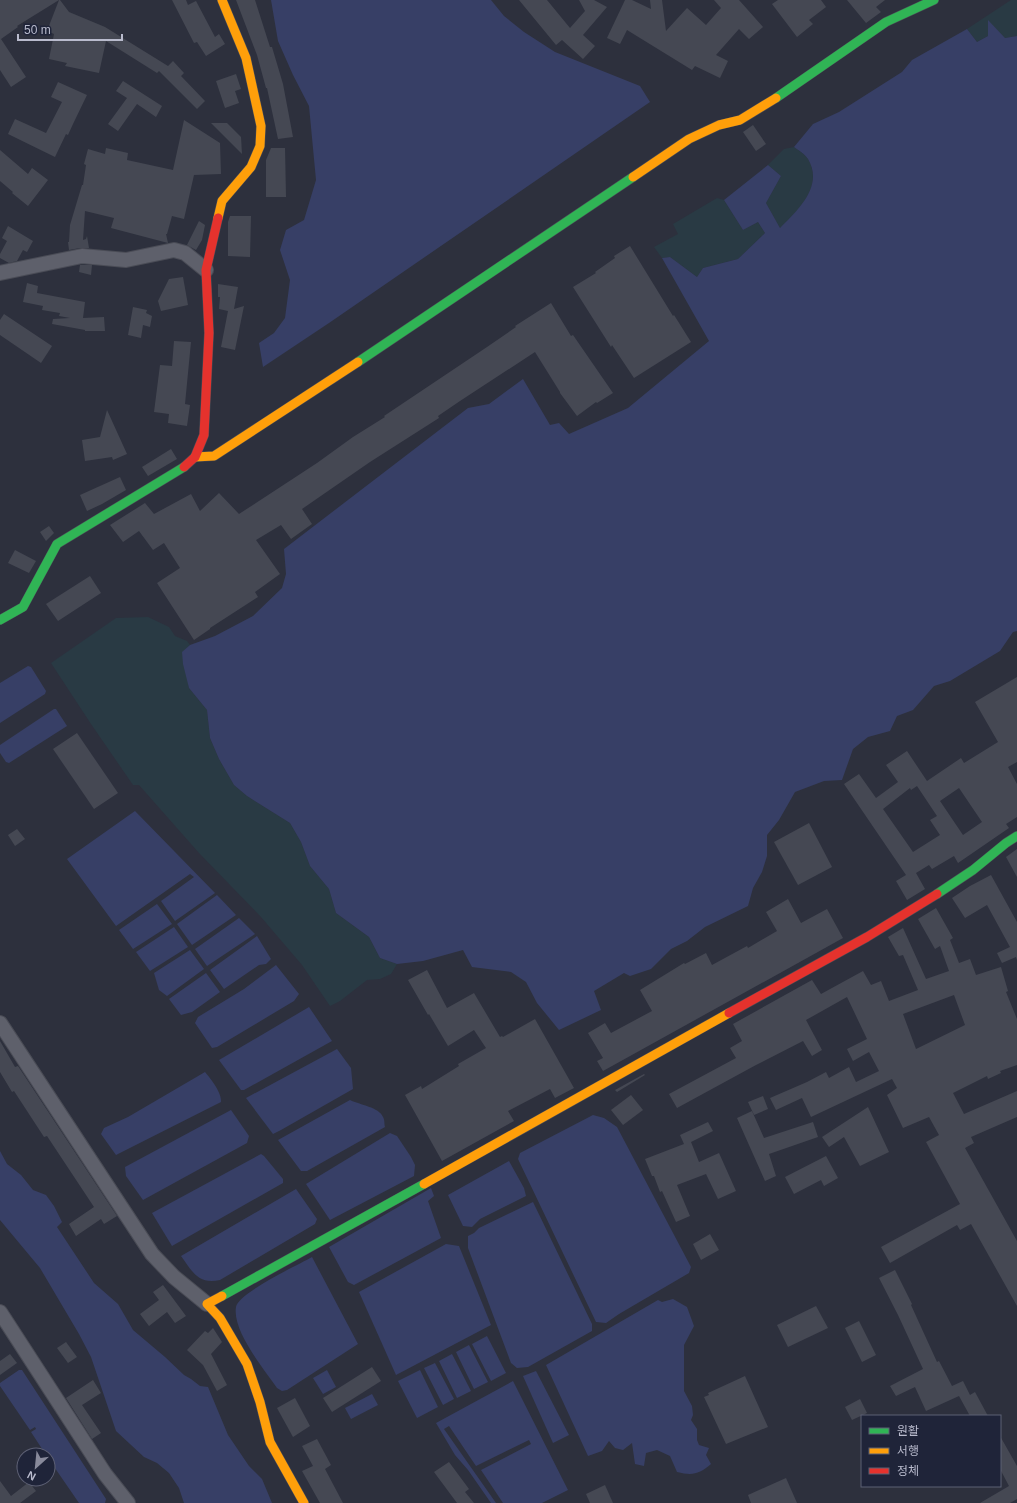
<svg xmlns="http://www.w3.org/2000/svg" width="1017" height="1503" viewBox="0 0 1017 1503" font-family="Helvetica,'Noto Sans KR',sans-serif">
<rect width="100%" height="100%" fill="#2d303d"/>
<g fill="#293a44">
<polygon points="1011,0 1017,0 1017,36 1005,38 988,21 988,36 977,42 967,29"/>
<path d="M 794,147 C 798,150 805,154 808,159 C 824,186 798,211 780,228 L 766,203 L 781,176 L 768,165 L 784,149 Z"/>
<polygon points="717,198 724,200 743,230 758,222 765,233 738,259 703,268 697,277 670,257 662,258 654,247 678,234 673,224"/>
<polygon points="148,617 169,627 175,636 187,641 190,645 183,652 189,688 207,710 210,738 219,759 234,785 247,796 290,823 301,842 310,866 329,889 336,913 369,937 380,958 397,964 391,974 380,979 367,980 340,1001 330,1006 302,965 261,917 199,853 139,785 133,785 91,724 51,663 116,618"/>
</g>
<g fill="#373f66">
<polygon points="271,0 491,0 504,16 524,32 555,52 640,86 650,102 329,323 263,367 259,343 274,333 285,318 290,280 280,250 286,230 304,220 316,180 309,106 293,75 278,41"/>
<path d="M 988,20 L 1005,38 L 1017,36 L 1017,631 L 1013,632 L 1000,651 L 950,681 L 934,686 L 913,710 L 897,716 L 890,731 L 868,737 L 853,749 L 842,780 L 824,781 L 795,792 L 779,820 L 767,835 L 767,856 L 762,872 L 753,888 L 748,906 L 705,927 L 687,941 L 671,949 L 651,969 L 630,976 L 624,973 L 594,991 L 601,1010 L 559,1030 L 537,1003 L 526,982 L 511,972 L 472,967 L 463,950 L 423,961 L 397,964 L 380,958 L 369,937 L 336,913 L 329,889 L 310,866 L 301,842 L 290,823 L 247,796 L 234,785 L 219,759 L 210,738 L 207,710 L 189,688 L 183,664 L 182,652 L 190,645 L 215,636 L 253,616 L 282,588 L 286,574 L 284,549 L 468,408 L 489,404 L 523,379 L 550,425 L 559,423 L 569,434 L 628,408 L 709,341 L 662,258 L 670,257 L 697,277 L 703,268 L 738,259 L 765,233 L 758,222 L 743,230 L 724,200 L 768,165 L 781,176 L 766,203 L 780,228 C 798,210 824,186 808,159 C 805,154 798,150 794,147 L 813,124 L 839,112 L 902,72 L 912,60 L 967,29 L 977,42 L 988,36 Z"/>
<polygon points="28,666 31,667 46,691 45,694 0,723 0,683"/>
<polygon points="54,709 56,709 67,726 9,763 6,762 0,753 0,745"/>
<polygon points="135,811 215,893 175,921 161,901 194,877 190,874 116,926 67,859"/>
<polygon points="217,895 236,915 192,945 177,924"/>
<polygon points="157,904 172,924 133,949 119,930"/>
<polygon points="239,918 255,934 207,966 195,949"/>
<polygon points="174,927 188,947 150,971 136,952"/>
<polygon points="257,936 271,959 266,964 259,965 224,989 210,970"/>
<polygon points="190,950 204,969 167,996 159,990 154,973"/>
<polygon points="276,965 299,994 294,1001 217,1047 212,1048 195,1023 198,1017 244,989"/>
<polygon points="206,973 220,992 192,1012 181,1015 169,999"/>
<polygon points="309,1007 332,1041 244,1090 241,1090 219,1060"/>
<polygon points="337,1049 351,1068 353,1089 281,1130 273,1134 246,1098"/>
<path d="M 205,1072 C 211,1079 222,1093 221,1102 L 116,1155 L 101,1134 L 104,1128 L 128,1117 Z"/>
<path d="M 350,1100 C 360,1105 379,1107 383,1117 C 385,1120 384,1124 385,1127 L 307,1171 L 301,1171 L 278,1140 Z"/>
<polygon points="231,1110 249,1136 247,1143 143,1200 126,1176 125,1167"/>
<polygon points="593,1115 604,1118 617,1127 691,1267 689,1273 619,1314 606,1323 596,1322 518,1159 520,1153"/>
<polygon points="390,1133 397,1136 411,1157 415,1165 414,1176 330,1220 306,1184"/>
<polygon points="0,1151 7,1164 21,1175 33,1190 46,1195 54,1206 62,1222 57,1227 94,1283 118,1304 133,1330 165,1357 184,1375 191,1379 200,1386 208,1387 228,1435 249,1466 262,1479 272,1503 184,1503 179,1488 169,1473 157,1463 144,1457 116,1431 91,1357 79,1334 40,1268 0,1220"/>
<polygon points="261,1154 264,1156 283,1179 283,1183 172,1246 152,1213"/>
<polygon points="509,1161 524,1188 526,1196 480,1219 472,1227 463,1226 448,1195"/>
<polygon points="431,1188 434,1196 428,1201 441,1238 354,1285 348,1282 329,1247"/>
<path d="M 296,1189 L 317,1219 L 315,1224 L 220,1280 C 198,1285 192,1271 181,1256 Z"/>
<polygon points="533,1202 592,1324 592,1331 528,1367 517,1368 511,1363 468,1248 468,1236 474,1233 479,1228"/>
<polygon points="446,1244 459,1246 491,1325 396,1375 359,1292"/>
<path d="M 312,1257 L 358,1344 L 287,1390 L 282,1391 L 277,1388 C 264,1369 232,1331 236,1307 C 238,1293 298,1265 312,1257 Z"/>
<path d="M 673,1299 L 687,1307 L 694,1326 L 684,1345 L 684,1391 L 692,1406 L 693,1415 L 691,1420 L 697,1429 L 697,1440 L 699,1445 L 709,1448 L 706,1455 L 711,1464 C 699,1474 693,1476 677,1472 L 670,1456 L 657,1450 L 646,1453 L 644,1466 L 635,1464 L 632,1443 L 623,1450 L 615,1448 L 609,1441 L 602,1451 L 588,1456 L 546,1365 L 658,1300 L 662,1302 Z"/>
<polygon points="487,1336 506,1373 491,1381 472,1344"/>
<polygon points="469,1345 488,1382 474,1389 456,1352"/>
<polygon points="452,1354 471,1391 457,1398 439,1361"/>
<polygon points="435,1363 454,1399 443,1405 424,1368"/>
<polygon points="19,1370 22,1370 106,1499 105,1503 79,1503 48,1458 48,1455 46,1455 31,1432 36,1429 35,1427 30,1430 0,1386 0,1383"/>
<polygon points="327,1370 336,1387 323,1394 313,1378"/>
<polygon points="420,1370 438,1407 417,1418 398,1381"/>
<polygon points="536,1371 569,1435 553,1443 523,1376"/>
<polygon points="513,1381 568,1490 542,1503 503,1503 481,1470 531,1444 529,1440 476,1466 449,1426 444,1429 496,1503 491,1503 468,1470 455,1455 436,1423"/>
<polygon points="372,1394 378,1405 351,1419 345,1408"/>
</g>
<g fill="#454853" fill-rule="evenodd">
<polygon points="0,0 60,0 69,12 105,27 168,66 173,61 184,73 181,76 205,101 197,109 159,71 157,73 106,41 99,73 65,66 67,63 49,59 54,34 47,31 59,0 17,26 18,27 1,39 26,77 11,87 0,70"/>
<polygon points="172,0 186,0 188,5 196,1 215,37 219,34 225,44 206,56 197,42 194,43"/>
<polygon points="236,0 255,0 270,47 272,47 283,84 293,137 278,139 267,88 266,88 257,55"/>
<polygon points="519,0 547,0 570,28 585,11 579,0 594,0 607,7 583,35 595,46 583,59 562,40 556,45"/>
<polygon points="625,0 632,0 651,9 650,0 662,0 666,31 687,8 706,25 721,8 714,0 739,0 763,27 749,39 739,29 716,55 728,61 720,78 695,66 692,70 627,30 620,44 607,38"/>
<polygon points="778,0 821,0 826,7 809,20 813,24 797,37 772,4"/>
<polygon points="847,0 885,0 876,7 881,12 866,23"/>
<polygon points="236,74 241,89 235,91 239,103 225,108 216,81"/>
<polygon points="123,81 162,106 156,117 137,104 118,131 108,124 127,98 116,91"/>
<polygon points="58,82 87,95 73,124 68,135 66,134 55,157 8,134 15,119 46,133 62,102 51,97"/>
<polygon points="184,120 220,143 221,174 194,175 184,219 172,216 167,234 166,234 168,243 111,228 114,218 85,211 83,240 86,239 87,236 89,248 80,248 69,250 68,242 69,242 70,225 82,185 83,185 86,165 84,164 88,149 105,154 106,148 128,153 127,160 173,170"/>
<polygon points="211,123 227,123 241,137 242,154"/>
<polygon points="753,125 766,144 756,151 743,132"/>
<polygon points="271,148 285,148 286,197 266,197 266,160"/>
<polygon points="0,150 28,174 32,168 48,180 28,206 12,193 13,192 0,181"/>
<polygon points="230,216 251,216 250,257 228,256 228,222"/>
<polygon points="199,221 205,225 202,240 196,250 187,245"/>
<polygon points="8,226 33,241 27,252 23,250 17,261 9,263 0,258 0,254 7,241 2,238"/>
<polygon points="630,246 673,316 674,315 691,342 634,378 612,345 611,347 573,287 596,273 595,272 615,258 614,256"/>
<polygon points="80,265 92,265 91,275 79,272"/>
<polygon points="183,277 188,305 161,311 158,301 169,279"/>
<polygon points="27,283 38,286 37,293 85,302 83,318 104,317 105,331 85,331 85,330 52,324 53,319 70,318 59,316 60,313 42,310 43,306 23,302"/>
<polygon points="218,284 238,287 234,309 244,306 235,350 221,347 228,311 219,309 220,297 218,297"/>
<polygon points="551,303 571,336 573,335 613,393 597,403 596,402 577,416 560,393 560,392 535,352 460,401 438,416 439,418 370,462 302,509 312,524 291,539 281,525 256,540 280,574 255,592 258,597 210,628 210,629 194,640 157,583 180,568 164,543 153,550 139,531 123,542 110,525 145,503 154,514 191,494 200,511 219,493 239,514 317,463 353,437 385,417 384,416 487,347 516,327 515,326"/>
<polygon points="133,307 147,310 146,313 152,316 150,327 143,325 141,338 128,335"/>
<polygon points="4,314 52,346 41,363 0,335 0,320"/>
<polygon points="174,341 191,342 185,404 190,405 187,426 168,423 169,414 154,412 160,365 172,366"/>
<polygon points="107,410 127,454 113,460 112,457 85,461 82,440 100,437"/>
<polygon points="171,449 177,459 148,476 142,467"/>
<polygon points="120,477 126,490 102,504 87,511 80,495"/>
<polygon points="49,526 54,533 46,541 40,532"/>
<polygon points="15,550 36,561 29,573 8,563"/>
<polygon points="90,576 101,593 58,621 46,604"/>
<path d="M 1017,677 L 1017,762 L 1008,767 L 1017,784 L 1017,817 L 1006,824 L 1009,828 L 958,863 L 954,856 L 932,869 L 929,865 L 916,873 L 925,889 L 907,900 L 896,881 L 906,875 L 844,784 L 859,774 L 876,798 L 898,782 L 886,765 L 907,751 L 927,781 L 961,758 L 964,763 L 998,742 L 975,702 ZM 917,786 L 937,816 L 930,820 L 940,835 L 913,852 L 883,809 L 910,788 L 911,790 ZM 959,788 L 982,822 L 963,835 L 940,801 Z"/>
<polygon points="77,733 118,793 94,809 53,749"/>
<polygon points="809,823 832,867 798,885 774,842"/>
<polygon points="17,829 25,839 15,846 8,835"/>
<polygon points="1017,849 1017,877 1006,857"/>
<polygon points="991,875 1017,922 1017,960 1016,957 1002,963 997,953 1010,947 987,905 965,918 952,898 970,886"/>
<polygon points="788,899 801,923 827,909 843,938 603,1071 597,1061 603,1058 588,1033 605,1023 611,1033 652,1011 640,990 684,963 685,964 706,953 712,965 747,946 748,948 777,931 766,912"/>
<path d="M 936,908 L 953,938 L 950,940 L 959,963 L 970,959 L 976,975 L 1001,967 L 1008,991 L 1006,992 L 1017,1019 L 1017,1065 L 1000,1071 L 1001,1073 L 988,1079 L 987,1076 L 953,1093 L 964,1114 L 1017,1091 L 1017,1117 L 971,1137 L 974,1143 L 965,1148 L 1017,1241 L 1017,1306 L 971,1224 L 960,1230 L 957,1225 L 890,1263 L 881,1247 L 960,1204 L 926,1142 L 939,1135 L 929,1117 L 903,1128 L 887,1095 L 897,1088 L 892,1079 L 811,1117 L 802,1098 L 776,1110 L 770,1098 L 807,1082 L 826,1072 L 829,1078 L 849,1067 L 856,1082 L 879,1071 L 869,1052 L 853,1061 L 847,1049 L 867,1039 L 847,997 L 806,1020 L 822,1050 L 812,1056 L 803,1041 L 756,1065 L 677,1108 L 669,1094 L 736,1058 L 730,1048 L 742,1041 L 733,1024 L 812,980 L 821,994 L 863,971 L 871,985 L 881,981 L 889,1001 L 918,990 L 903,955 L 899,956 L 888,937 L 903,928 L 926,979 L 949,971 L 940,946 L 935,949 L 918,919 ZM 954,995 L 965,1025 L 916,1049 L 903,1014 Z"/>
<polygon points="427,970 447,1008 474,993 500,1037 502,1036 503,1037 535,1019 574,1088 555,1098 550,1089 508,1111 514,1121 442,1161 405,1095 421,1086 422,1089 459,1066 458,1064 486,1048 474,1030 448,1046 429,1014 428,1015 408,980"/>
<polygon points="0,1041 15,1067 18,1066 117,1216 104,1224 101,1219 76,1236 69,1224 94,1207 47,1136 44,1137 14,1091 12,1092 0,1072"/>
<polygon points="644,1074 645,1075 617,1092 615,1090"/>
<polygon points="631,1095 643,1110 623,1125 611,1110"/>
<polygon points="763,1096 768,1109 754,1115 748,1102"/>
<polygon points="868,1107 889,1152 860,1166 844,1137 829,1147 822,1137"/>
<polygon points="752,1111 764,1138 813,1122 818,1137 769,1154 776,1176 765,1181 737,1118"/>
<polygon points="708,1122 713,1131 691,1142 699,1162 719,1153 736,1191 718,1199 706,1174 677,1185 690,1216 676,1222 662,1191 660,1192 654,1176 652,1176 645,1159 684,1144 680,1135"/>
<polygon points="826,1156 838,1178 824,1186 821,1180 794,1194 785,1177"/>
<polygon points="710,1234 719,1250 701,1260 693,1244"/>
<polygon points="895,1270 912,1304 911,1305 937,1362 939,1361 952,1386 963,1381 970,1395 975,1392 988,1416 970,1416 959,1396 926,1411 915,1387 896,1396 890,1386 923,1369 898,1315 879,1278"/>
<polygon points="163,1285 186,1316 175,1323 167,1312 149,1326 140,1314 159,1300 153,1292"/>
<polygon points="816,1306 828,1328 788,1347 777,1325"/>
<polygon points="859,1321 876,1355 862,1362 845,1328"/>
<polygon points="213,1328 222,1342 211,1354 227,1385 217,1391 203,1365 187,1350 205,1331 208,1333"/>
<polygon points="66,1342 77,1357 68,1363 57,1348"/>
<polygon points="10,1354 17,1363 0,1375 0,1361"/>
<polygon points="372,1367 381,1381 332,1412 323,1398"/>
<polygon points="745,1376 768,1427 726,1444 704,1397 709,1395 708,1393"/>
<polygon points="93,1380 101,1393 82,1405 101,1433 92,1439 66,1398"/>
<polygon points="295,1398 310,1426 293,1437 277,1408"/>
<polygon points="860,1399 867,1413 852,1420 845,1407"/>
<polygon points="1000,1436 1017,1466 1017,1499 1010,1503 980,1503 1009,1486 1000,1469"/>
<polygon points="317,1439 331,1465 325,1469 343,1503 320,1503 302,1471 313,1466 302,1446"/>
<polygon points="449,1462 469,1489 465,1492 474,1503 457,1503 434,1472"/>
<polygon points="786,1478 797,1503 751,1503 748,1495"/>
<polygon points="0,1481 11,1496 29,1482 36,1491 20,1503 0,1503"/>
<polygon points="605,1485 613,1503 590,1503 586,1494"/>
</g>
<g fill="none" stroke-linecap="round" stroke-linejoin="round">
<defs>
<g id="street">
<polyline points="0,273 82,256 126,260 174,250 185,253 206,270"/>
<polyline points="0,1023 152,1254 174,1277 207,1304"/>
<polyline points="0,1312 105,1474 128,1503"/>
</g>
<g id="fast">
<polyline points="776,98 886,22 934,0"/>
<polyline points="358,362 633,177"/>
<polyline points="0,620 23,607 57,544 184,467"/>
<polyline points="937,894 973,870 1006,843 1017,836"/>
<polyline points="222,1296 424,1184"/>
</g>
<g id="slow">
<polyline points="633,177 689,139 719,125 740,120 776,98"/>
<polyline points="218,218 222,201 251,167 260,146 261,126 246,58 222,0"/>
<polyline points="195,457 214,456 358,362"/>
<polyline points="424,1184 729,1013"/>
<polyline points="222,1296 207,1304 220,1318 247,1364 260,1402 270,1442 304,1503"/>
</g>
<g id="jam">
<polyline points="184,467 195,457 204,435 209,333 206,270 218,218"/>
<polyline points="729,1013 867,937 937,894"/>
</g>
</defs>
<use href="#street" stroke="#4a4c56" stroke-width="16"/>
<use href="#fast" stroke="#4a4c56" stroke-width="10"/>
<use href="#slow" stroke="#4a4c56" stroke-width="10"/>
<use href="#jam" stroke="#4a4c56" stroke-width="10"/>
<use href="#street" stroke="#5e606b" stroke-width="14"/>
<use href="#fast" stroke="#30b455" stroke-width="9"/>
<use href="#slow" stroke="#ff9f0a" stroke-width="9"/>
<use href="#jam" stroke="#e5322d" stroke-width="9"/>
</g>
<rect x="861" y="1415" width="140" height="72" fill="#1f2439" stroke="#5d6074"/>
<rect x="869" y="1428" width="20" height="6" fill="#30b455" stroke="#5d6074"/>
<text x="897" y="1435" font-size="12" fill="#b9bbcd">원활</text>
<rect x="869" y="1448" width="20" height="6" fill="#ff9f0a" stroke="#5d6074"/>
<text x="897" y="1455" font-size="12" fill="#b9bbcd">서행</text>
<rect x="869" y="1468" width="20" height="6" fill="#e5322d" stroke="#5d6074"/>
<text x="897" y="1475" font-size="12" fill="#b9bbcd">정체</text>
<g transform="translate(36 1467) rotate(207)"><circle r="19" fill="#1f2439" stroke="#5d6074"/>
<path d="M0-3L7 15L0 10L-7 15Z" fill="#888a9b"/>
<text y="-6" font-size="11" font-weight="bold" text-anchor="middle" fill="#b9bbcd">N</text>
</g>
<path d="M18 34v6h104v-6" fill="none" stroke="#b9bbcd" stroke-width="2"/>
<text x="24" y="34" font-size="12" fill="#b9bbcd" stroke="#1f2439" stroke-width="3" paint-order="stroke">50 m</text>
</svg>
